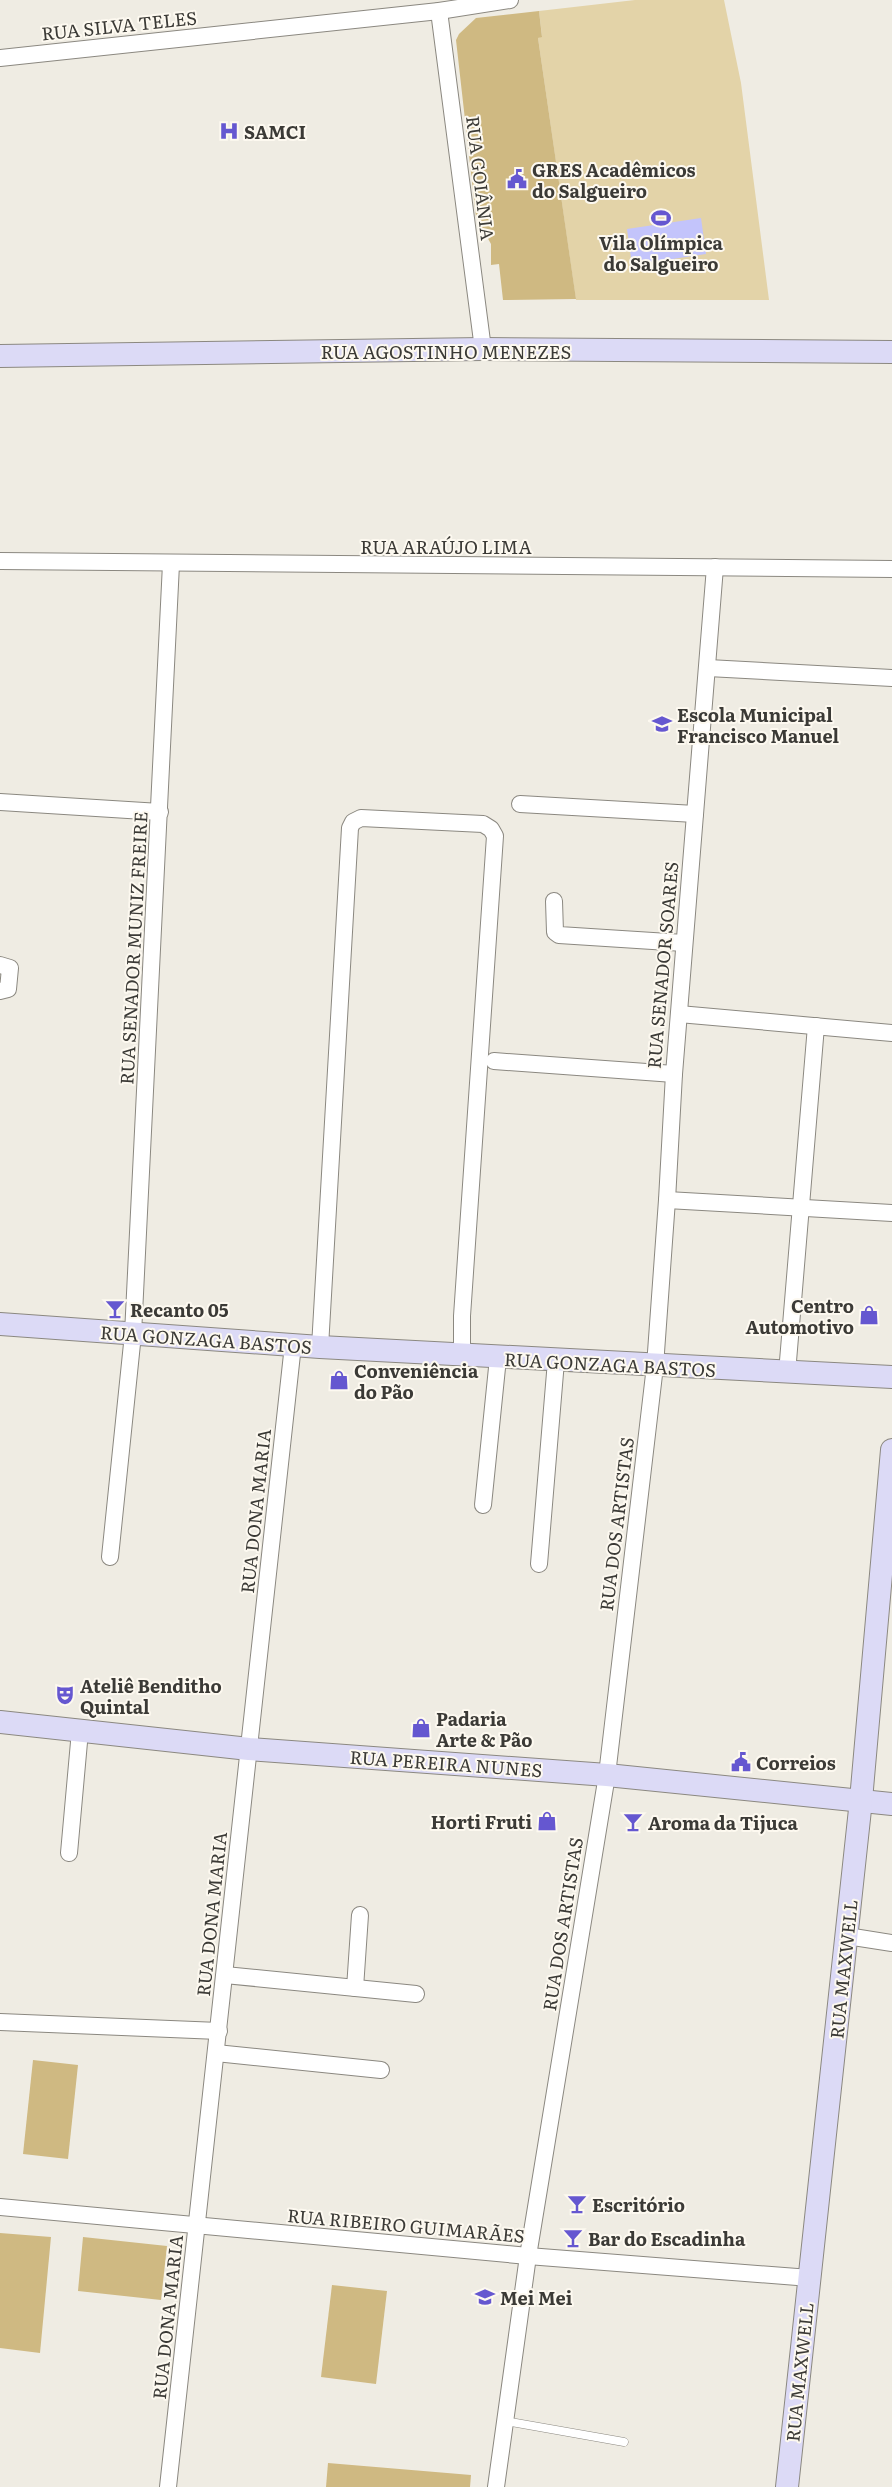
<svg xmlns="http://www.w3.org/2000/svg" width="892" height="2487" viewBox="0 0 892 2487" font-family="Literata,serif">
<rect width="100%" height="100%" fill="#efece3"/>
<polygon fill="#e3d3a8" points="635,0 724,0 741,83 769,300 576,300 538,38 542,36 539,11"/>
<polygon fill="#c3c4fb" points="701,218 706,254 632,265 627,229"/>
<g fill="#cfb982">
<polygon points="539,11 542,37 538,38 576,299 503,300 499,264 491,265 491,244 476,217 456,40 459,34 476,18"/>
<polygon points="33,2060 78,2065 68,2159 23,2154"/>
<polygon points="0,2233 51,2237 40,2353 0,2348"/>
<polygon points="83,2237 167,2246 161,2300 78,2291"/>
<polygon points="332,2285 387,2291 376,2384 321,2377"/>
<polygon points="328,2463 471,2475 470,2487 326,2487"/>
</g>
<g fill="none" stroke-linecap="round" stroke-linejoin="round">
<defs>
<polyline id="lane" points="505,2421 624,2442"/>
<g id="street">
<polyline points="439,11 483,349"/>
<polyline points="0,58 439,11 510,0"/>
<polyline points="0,561 892,569"/>
<polyline points="708,668 892,678"/>
<polyline points="0,802 160,812"/>
<polyline points="520,804 695,814"/>
<polyline points="554,901 555,932 559,935 684,943"/>
<polyline points="0,965 10,968 8,989 0,991"/>
<polyline points="679,1014 892,1033"/>
<polyline points="494,1061 674,1074"/>
<polyline points="667,1200 892,1213"/>
<polyline points="320,1347 350,828 353,822 361,818 483,824 491,829 495,836 462,1316 462,1355"/>
<polyline points="787,1373 816,1026"/>
<polyline points="483,1505 498,1358"/>
<polyline points="110,1557 133,1334 171,564"/>
<polyline points="539,1564 556,1361"/>
<polyline points="69,1853 80,1731"/>
<polyline points="847,1936 892,1943"/>
<polyline points="225,1975 416,1994"/>
<polyline points="355,1988 360,1915"/>
<polyline points="0,2022 219,2031"/>
<polyline points="216,2053 381,2070"/>
<polyline points="0,2207 528,2256 810,2278"/>
<polyline points="168,2487 293,1345"/>
<polyline points="496,2487 528,2256 607,1775 655,1366 667,1200 674,1074 715,567"/>
</g>
<g id="secondary">
<polyline points="0,356 483,349 892,352"/>
<polyline points="0,1324 320,1347 892,1377"/>
<polyline points="0,1722 249,1749 607,1775 892,1804"/>
<polyline points="787,2487 861,1800 892,1450"/>
</g>
</defs>
<use href="#lane" stroke="#8b8880" stroke-width="9"/>
<use href="#street" stroke="#8b8880" stroke-width="18"/>
<use href="#secondary" stroke="#8b8880" stroke-width="24"/>
<use href="#lane" stroke="#fff" stroke-width="8"/>
<use href="#street" stroke="#fff" stroke-width="16"/>
<use href="#secondary" stroke="#dcdaf6" stroke-width="22"/>
</g>
<defs>
<symbol id="hospital-bare" viewBox="-9 -9 18 18"><path d="M-5-5h3v3.5h4V-5h3V5h-3V1.5h-4V5h-3Z" fill="#6557d0" stroke="#fdf9f0" stroke-width="2.5" paint-order="stroke"/></symbol>
<symbol id="civic-bare" viewBox="-9 -9 18 18"><path d="M-.6-6.5H3V-4.5H.6V-3L4-1V1h2V6H-6V1h2V-1L-.6-3ZM-1.2 2.5V6h2.4V2.5Z" fill="#6557d0" stroke="#fdf9f0" stroke-width="2.5" paint-order="stroke"/></symbol>
<symbol id="stadium-bare" viewBox="-9 -9 18 18"><path d="M0-5a6.5 5 0 1 0 0 10a6.5 5 0 1 0 0-10ZM-3.5-1.8h7v3.6h-7Z" fill="#6557d0" stroke="#fdf9f0" stroke-width="2.5" paint-order="stroke"/></symbol>
<symbol id="school-bare" viewBox="-9 -9 18 18"><path d="M0-5L7-2L0 1L-7-2ZM-4 1L0 2.5L4 1V4Q0 6-4 4Z" fill="#6557d0" stroke="#fdf9f0" stroke-width="2.5" paint-order="stroke"/></symbol>
<symbol id="bar-bare" viewBox="-9 -9 18 18"><path d="M-6-5H6L.8 .8V4.5H3.5V6h-7V4.5H-.8V.8Z" fill="#6557d0" stroke="#fdf9f0" stroke-width="2.5" paint-order="stroke"/></symbol>
<symbol id="shop-bare" viewBox="-9 -9 18 18"><path d="M-5-2.5h2.3a2.7 3.5 0 0 1 5.4 0H5L5.5 6h-11ZM-1.5-2.5h3a1.5 2.3 0 0 0-3 0Z" fill="#6557d0" stroke="#fdf9f0" stroke-width="2.5" paint-order="stroke"/></symbol>
<symbol id="theatre-bare" viewBox="-9 -9 18 18"><path d="M-5-5.5Q0-4 5-5.5V0Q5 5 0 6Q-5 5-5 0ZM-3.3-2.5H-1v1.5H-3.3ZM1-2.5H3.3v1.5H1ZM-2.8 1Q0 5.5 2.8 1Z" fill="#6557d0" stroke="#fdf9f0" stroke-width="2.5" paint-order="stroke"/></symbol>
</defs>
<g fill-rule="evenodd">
<use href="#hospital-bare" x="215" y="117" width="28" height="28"/>
<use href="#civic-bare" x="503" y="165" width="28" height="28"/>
<use href="#stadium-bare" x="647" y="204" width="28" height="28"/>
<use href="#school-bare" x="648" y="710" width="28" height="28"/>
<use href="#bar-bare" x="101" y="1295" width="28" height="28"/>
<use href="#shop-bare" x="855" y="1301" width="28" height="28"/>
<use href="#shop-bare" x="325" y="1366" width="28" height="28"/>
<use href="#theatre-bare" x="51" y="1681" width="28" height="28"/>
<use href="#shop-bare" x="407" y="1714" width="28" height="28"/>
<use href="#civic-bare" x="727" y="1748" width="28" height="28"/>
<use href="#shop-bare" x="533" y="1807" width="28" height="28"/>
<use href="#bar-bare" x="619" y="1808" width="28" height="28"/>
<use href="#bar-bare" x="563" y="2190" width="28" height="28"/>
<use href="#bar-bare" x="559" y="2224" width="28" height="28"/>
<use href="#school-bare" x="471" y="2283" width="28" height="28"/>
</g>
<g text-anchor="middle" dominant-baseline="central" stroke-width="4" stroke-linejoin="round" paint-order="stroke">
<g font-size="18" fill="#3b3a36" stroke="#fdf9f0">
<text transform="translate(119 25) rotate(-6)">RUA SILVA TELES</text>
<text transform="translate(481 178) rotate(83)">RUA GOIÂNIA</text>
<text x="446" y="351">RUA AGOSTINHO MENEZES</text>
<text x="446" y="546">RUA ARAÚJO LIMA</text>
<text transform="translate(133 948) rotate(-87)">RUA SENADOR MUNIZ FREIRE</text>
<text transform="translate(662 965) rotate(-85)">RUA SENADOR SOARES</text>
<text transform="translate(206 1339) rotate(4)">RUA GONZAGA BASTOS</text>
<text transform="translate(610 1364) rotate(3)">RUA GONZAGA BASTOS</text>
<text transform="translate(255 1511) rotate(-84)">RUA DONA MARIA</text>
<text transform="translate(616 1524) rotate(-83)">RUA DOS ARTISTAS</text>
<text transform="translate(446 1763) rotate(4)">RUA PEREIRA NUNES</text>
<text transform="translate(211 1914) rotate(-84)">RUA DONA MARIA</text>
<text transform="translate(562 1924) rotate(-81)">RUA DOS ARTISTAS</text>
<text transform="translate(843 1969) rotate(-84)">RUA MAXWELL</text>
<text transform="translate(406 2225) rotate(5)">RUA RIBEIRO GUIMARÃES</text>
<text transform="translate(167 2317) rotate(-84)">RUA DONA MARIA</text>
<text transform="translate(799 2372) rotate(-84)">RUA MAXWELL</text>
</g>
<g font-size="18" font-weight="bold" fill="#3b3a36" stroke="#fdf9f0" text-anchor="start">
<text x="244" y="131">SAMCI</text>
<text x="532" y="169">GRES Acadêmicos<tspan x="532" dy="21">do Salgueiro</tspan></text>
<text x="661" y="242" text-anchor="middle">Vila Olímpica<tspan x="661" dy="21">do Salgueiro</tspan></text>
<text x="677" y="714">Escola Municipal<tspan x="677" dy="21">Francisco Manuel</tspan></text>
<text x="854" y="1305" text-anchor="end">Centro<tspan x="854" dy="21">Automotivo</tspan></text>
<text x="130" y="1309">Recanto 05</text>
<text x="354" y="1370">Conveniência<tspan x="354" dy="21">do Pão</tspan></text>
<text x="80" y="1685">Ateliê Benditho<tspan x="80" dy="21">Quintal</tspan></text>
<text x="436" y="1718">Padaria<tspan x="436" dy="21">Arte &amp; Pão</tspan></text>
<text x="756" y="1762">Correios</text>
<text x="532" y="1821" text-anchor="end">Horti Fruti</text>
<text x="648" y="1822">Aroma da Tijuca</text>
<text x="592" y="2204">Escritório</text>
<text x="588" y="2238">Bar do Escadinha</text>
<text x="500" y="2297">Mei Mei</text>
</g>
</g>
</svg>
